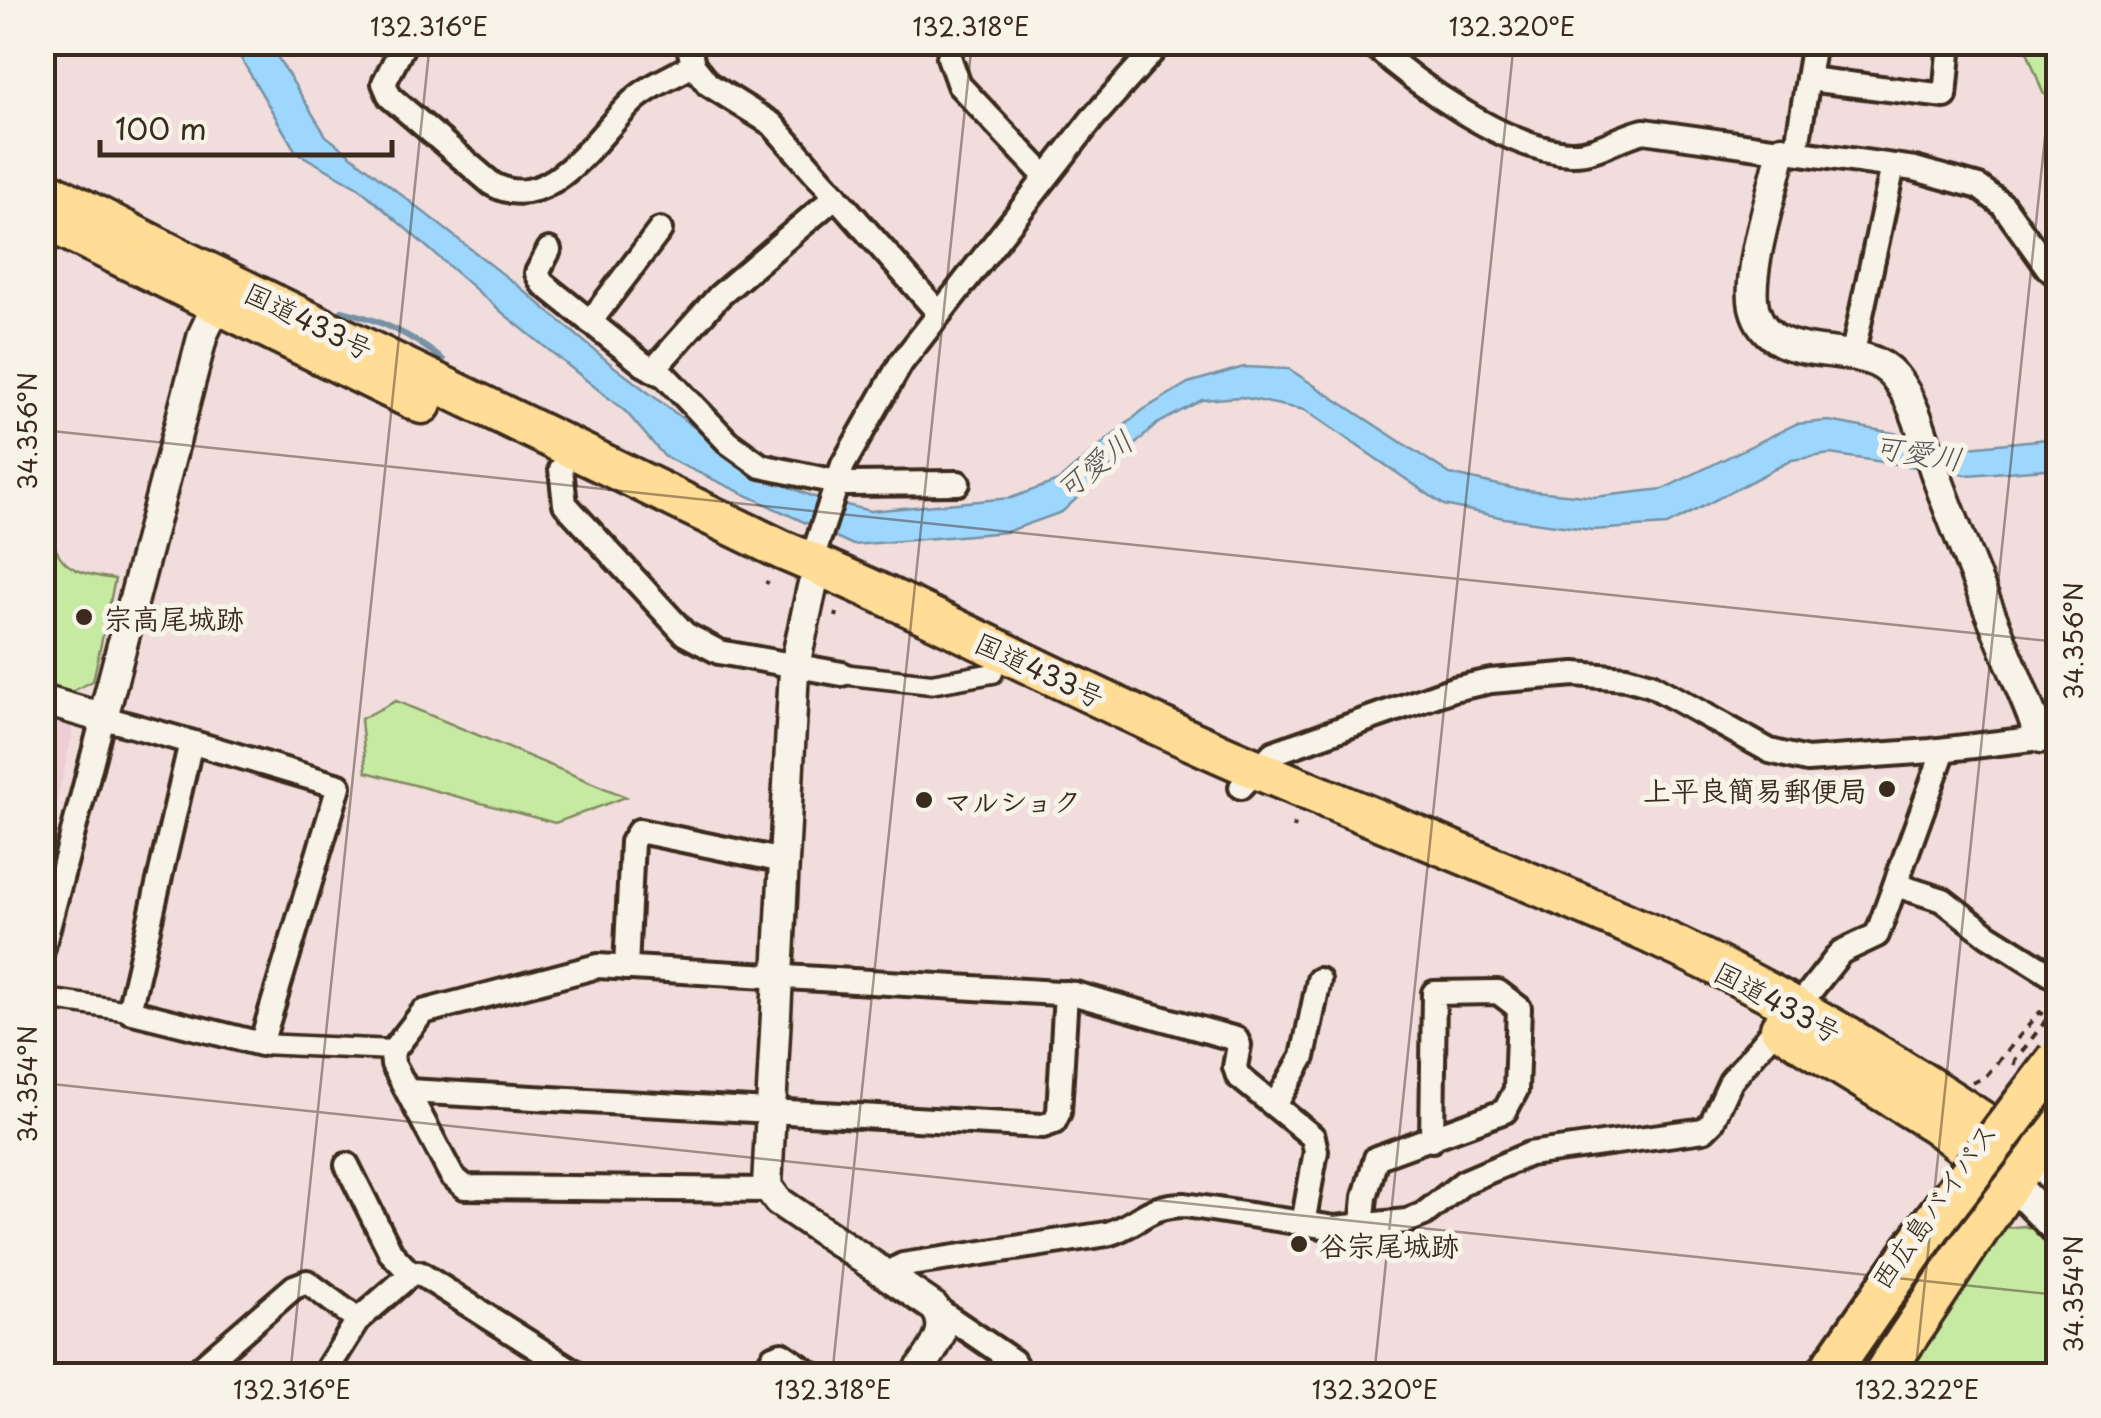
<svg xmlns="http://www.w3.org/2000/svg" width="2101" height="1418" viewBox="0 0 2101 1418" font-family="'Playpen Sans','Klee One',sans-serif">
<rect width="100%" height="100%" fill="#f0dddc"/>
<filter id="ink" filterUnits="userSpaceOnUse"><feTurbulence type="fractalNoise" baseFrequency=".01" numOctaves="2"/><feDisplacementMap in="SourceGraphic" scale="20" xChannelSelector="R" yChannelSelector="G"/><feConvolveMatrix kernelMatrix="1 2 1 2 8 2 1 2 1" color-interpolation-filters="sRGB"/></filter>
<g filter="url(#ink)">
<polygon fill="#ecced4" points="43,714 71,726 72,736 43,861"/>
<g fill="#c7eaa3" stroke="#818a60" stroke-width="2.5">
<polygon points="2024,43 2058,43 2058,103 2043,93"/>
<path d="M 42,520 L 46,521 C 58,567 69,572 115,579 L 93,681 L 71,692 L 43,684 Z"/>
<polygon points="396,701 626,797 555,823 366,772 361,719"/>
<polygon points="2024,1226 2038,1231 2058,1249 2058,1375 1903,1376 1998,1234 2005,1228"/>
</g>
<polygon fill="#9ed7fe" stroke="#7692a4" stroke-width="2.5" points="232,43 269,43 326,136 522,289 612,365 753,472 811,496 870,511 1011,498 1058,481 1143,410 1188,383 1244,367 1289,369 1450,474 1516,489 1594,497 1663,489 1796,424 1829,421 1968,447 2058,438 2058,468 1968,475 1830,454 1792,460 1667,525 1592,530 1504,518 1444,505 1305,410 1241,397 1202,400 1157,424 1062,512 1006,532 853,545 665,457 626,412 504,314 358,187 296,152"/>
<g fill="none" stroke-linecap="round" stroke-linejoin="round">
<path stroke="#7692a4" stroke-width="6" d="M 342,311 C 381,320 412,335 443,360"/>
<defs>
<g id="pedestrian">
<polyline points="842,674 931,684 993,673"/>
<polyline points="47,999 129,1011"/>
<polyline points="261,1044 393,1050"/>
</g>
<g id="minor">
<path d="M 405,42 L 384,83 L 390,97 L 492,184 C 550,217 597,135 633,101 C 649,86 674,76 693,65"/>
<polyline points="688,42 693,65 708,84 772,124 938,312"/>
<polyline points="953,42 949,57 959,85 1046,177"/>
<path d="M 1370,42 C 1416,84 1508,151 1571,153 C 1596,154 1619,137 1644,131 L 1915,169 L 1979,187 L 2003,205 L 2048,268 L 2058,276"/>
<polyline points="1808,79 1945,96 1950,42"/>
<polyline points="1796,152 1814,42"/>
<polyline points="549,250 537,273 542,283 643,364 665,376 729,443 761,466 846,484 958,483"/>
<polyline points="590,322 660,230"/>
<polyline points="1852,357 1893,166"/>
<polyline points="653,370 719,296 836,196"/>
<polyline points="561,469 565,504 685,634 719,652 842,674"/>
<polyline points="815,571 816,547 843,465 901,363 1092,119 1161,42"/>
<polyline points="1241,787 1273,753 1453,689 1491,681 1575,674 1626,678 1651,685 1770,751 1807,760 1931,751 2041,738"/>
<polyline points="1896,885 1943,900 1988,935 2058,979"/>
<path d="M 42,951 L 103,718 C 182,738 260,763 339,786 L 261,1044 L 129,1011 L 191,742"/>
<polyline points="626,968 632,842 639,831 784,861"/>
<polyline points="1797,1008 1841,952 1877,935 1944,750"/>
<polyline points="408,1091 1043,1126 1054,1122 1059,1112 1066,993"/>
<polyline points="1275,1105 1303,1057 1319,980"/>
<polyline points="347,1165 391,1253 411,1274"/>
<polyline points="769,1190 465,1187 452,1176 393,1064 392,1052 423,1012 598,966 1075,994 1236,1039 1239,1045 1235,1067 1238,1076 1313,1137 1316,1151 1303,1224"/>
<polyline points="1362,1227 1365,1197 1376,1158 1505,1111 1516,1090 1519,1008 1498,992 1434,993 1432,1140"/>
<path d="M 885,1274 L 903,1265 L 1107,1234 C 1140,1225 1144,1205 1185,1205 L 1335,1228 L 1407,1221 L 1424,1214 L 1464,1182 L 1529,1154 L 1704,1130 L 1712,1122 L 1731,1081 L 1777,1026"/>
<polyline points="934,1307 1013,1361 1021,1376"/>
<polyline points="191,1376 294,1287 307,1282 358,1320"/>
<polyline points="323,1376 358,1320 411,1274 419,1273 581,1376"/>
<polyline points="761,1376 773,1357 782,1354 814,1376"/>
</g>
<g id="tertiary">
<path d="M 1782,150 C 1774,188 1746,272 1754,307 C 1770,373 1861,334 1895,377 C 1918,406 1926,449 1939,483 C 1971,569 2007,653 2041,738 L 2058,736"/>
<path d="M 812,587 L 794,670 L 767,1186 L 778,1201 L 934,1307 C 954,1330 929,1354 915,1376"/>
<polyline points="42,700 103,718 203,334 225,288"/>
</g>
<g id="secondary">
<polyline points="2032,1155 2058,1182"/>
<polyline points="2011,1182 2058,1230"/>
</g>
<g id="trunk">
<path d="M 42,188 L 187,262 L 782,550 C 935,614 1082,694 1235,760 C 1371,818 1510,872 1646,932 C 1781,993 1911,1071 2032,1155"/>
<polyline points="42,218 422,404"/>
<polyline points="1780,1028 1934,1123 2011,1182"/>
<polyline points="1882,1376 2011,1182 2058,1125"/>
</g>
</defs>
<use href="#pedestrian" stroke="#3b2a1e" stroke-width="25"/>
<use href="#minor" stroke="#3b2a1e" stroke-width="30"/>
<use href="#tertiary" stroke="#3b2a1e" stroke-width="35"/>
<use href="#secondary" stroke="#3b2a1e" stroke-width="38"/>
<use href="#trunk" stroke="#3b2a1e" stroke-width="45"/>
<g stroke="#3b2a1e" stroke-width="4" stroke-dasharray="8 8" stroke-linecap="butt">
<polyline points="766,584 768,581"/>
<polyline points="836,617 837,613"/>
<polyline points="1294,828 1295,824"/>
<polyline points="2048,1018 2058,1002"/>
<polyline points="1972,1083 1985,1077 2040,1012 2048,1018 2015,1060 2013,1067"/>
</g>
<use href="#pedestrian" stroke="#f7f3e8" stroke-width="18"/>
<use href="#minor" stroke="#f7f3e8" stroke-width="22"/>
<use href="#tertiary" stroke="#f7f3e8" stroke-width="28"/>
<use href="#secondary" stroke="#f7f3e8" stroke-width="30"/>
<use href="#trunk" stroke="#ffdd96" stroke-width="38"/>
<defs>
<polyline id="motorway-bridge" points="1826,1376 1931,1225 2058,1059"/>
</defs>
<use href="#motorway-bridge" stroke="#3b2a1e" stroke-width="48" stroke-linecap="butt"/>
<use href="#motorway-bridge" stroke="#ffdd96" stroke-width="40"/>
</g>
</g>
<path fill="none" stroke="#3b2a1e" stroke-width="2.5" stroke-opacity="0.45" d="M 42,430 L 2058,642M 42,1083 L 2058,1295M 290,1376 L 430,42M 832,1376 L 972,42M 1374,1376 L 1514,42M 1915,1376 L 2055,42"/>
<g fill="#3b2a1e" stroke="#f7f3e8" stroke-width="4">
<circle cx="84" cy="617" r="10"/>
<circle cx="1887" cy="789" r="10"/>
<circle cx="924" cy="800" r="10"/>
<circle cx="1299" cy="1244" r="10"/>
</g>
<g text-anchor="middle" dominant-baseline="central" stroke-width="10" stroke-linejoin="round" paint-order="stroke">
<g font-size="28" fill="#3b2a1e" stroke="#f7f3e8">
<text transform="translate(309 320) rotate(26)">国道433号</text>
<text transform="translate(1040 669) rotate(25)">国道433号</text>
<text transform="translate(1778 1001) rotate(28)">国道433号</text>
<text transform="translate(1933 1205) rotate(-55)">西広島バイパス</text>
</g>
<g font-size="28" font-weight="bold" fill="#3b2a1e" stroke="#f7f3e8" text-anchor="start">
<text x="104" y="617">宗高尾城跡</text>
<text x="1867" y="789" text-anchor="end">上平良簡易郵便局</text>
<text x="944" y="800">マルショク</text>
<text x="1319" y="1244">谷宗尾城跡</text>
</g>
<g font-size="30" font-style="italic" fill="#545556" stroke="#f7f3e8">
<text transform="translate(1918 451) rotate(9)">可愛川</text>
<text transform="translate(1093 464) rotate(-39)">可愛川</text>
</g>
</g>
<rect width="2101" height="1418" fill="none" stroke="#f7f3e8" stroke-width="110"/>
<path d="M100 140v15h292v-15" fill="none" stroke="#3b2a1e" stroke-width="5"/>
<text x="115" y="140" font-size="30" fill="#3b2a1e" stroke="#f7f3e8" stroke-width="8" paint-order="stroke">100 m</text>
<rect x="55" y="55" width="1991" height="1308" fill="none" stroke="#3b2a1e" stroke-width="4"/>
<g font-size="25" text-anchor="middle" fill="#3b2a1e">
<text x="429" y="36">132.316°E</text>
<text x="971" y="36">132.318°E</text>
<text x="1512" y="36">132.320°E</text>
<text transform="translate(28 431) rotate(-90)" y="9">34.356°N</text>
<text transform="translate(2074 641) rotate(-90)" y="9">34.356°N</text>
<text transform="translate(28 1084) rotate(-90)" y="9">34.354°N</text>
<text transform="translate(2074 1294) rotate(-90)" y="9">34.354°N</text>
<text x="292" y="1399">132.316°E</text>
<text x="833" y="1399">132.318°E</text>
<text x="1375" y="1399">132.320°E</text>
<text x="1917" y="1399">132.322°E</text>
</g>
</svg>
